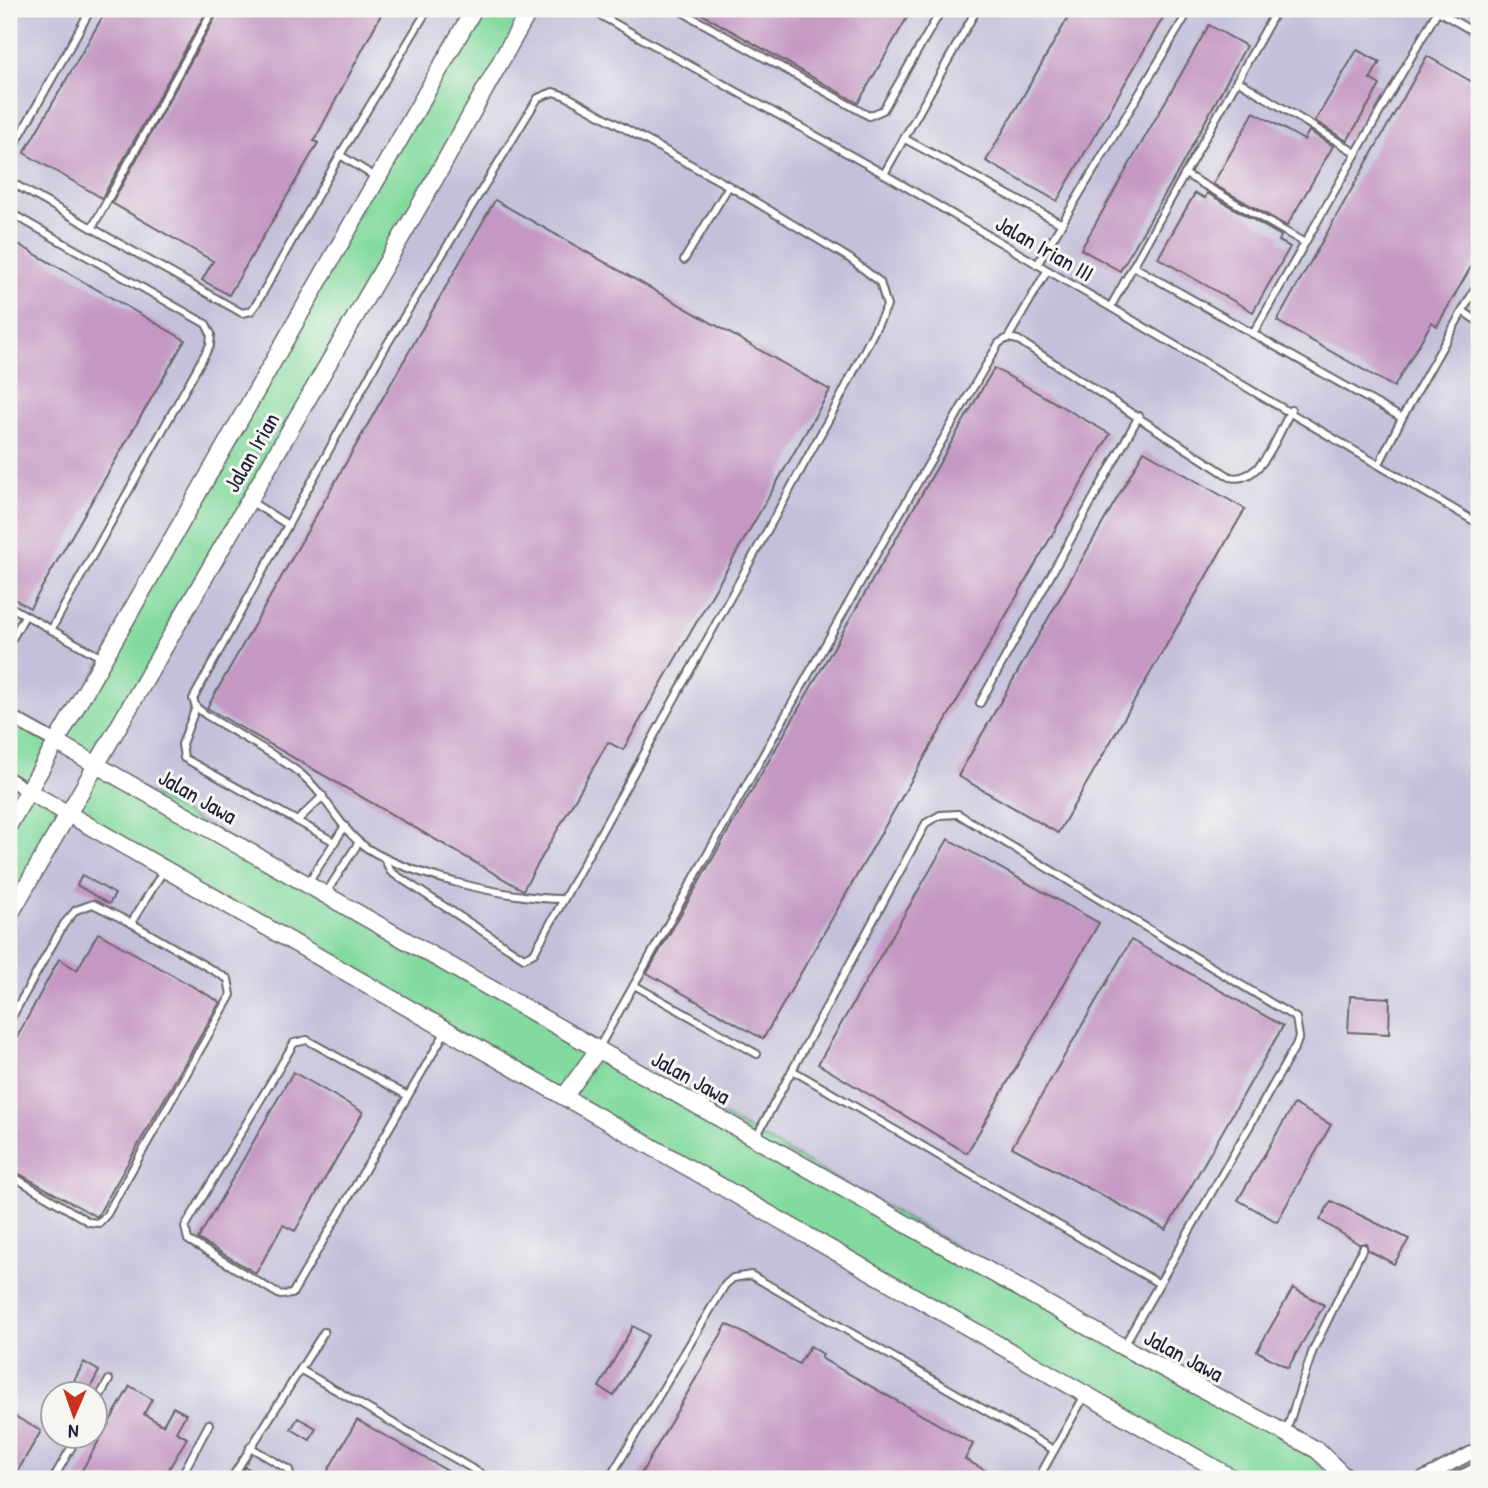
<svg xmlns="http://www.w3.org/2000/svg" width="1488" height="1488" viewBox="0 0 1488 1488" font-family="'Patrick Hand',sans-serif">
<rect width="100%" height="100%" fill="#f6f6f2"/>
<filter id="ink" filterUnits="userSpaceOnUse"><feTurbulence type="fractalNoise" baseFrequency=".0143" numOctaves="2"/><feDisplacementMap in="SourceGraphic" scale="14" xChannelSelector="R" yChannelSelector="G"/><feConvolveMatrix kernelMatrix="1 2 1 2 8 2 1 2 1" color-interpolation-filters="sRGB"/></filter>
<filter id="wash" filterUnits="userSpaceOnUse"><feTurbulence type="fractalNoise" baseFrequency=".00686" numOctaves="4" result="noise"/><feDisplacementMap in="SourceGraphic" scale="28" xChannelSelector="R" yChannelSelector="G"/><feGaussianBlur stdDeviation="1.57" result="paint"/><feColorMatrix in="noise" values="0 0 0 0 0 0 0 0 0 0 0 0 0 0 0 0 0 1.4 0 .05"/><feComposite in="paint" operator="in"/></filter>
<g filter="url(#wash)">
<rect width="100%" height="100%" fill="#ede2c4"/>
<path fill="#c5c0da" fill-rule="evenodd" d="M 9,9 L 1479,9 L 1479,1479 L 9,1479 ZM 52,1394 L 94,1394 L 94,1436 L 52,1436 Z"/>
<path fill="#82da9e" stroke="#527e6c" stroke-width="2" fill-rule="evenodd" d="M 474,9 L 529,9 L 97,764 L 1286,1432 L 1347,1479 L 1234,1479 L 68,814 L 9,916 L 9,825 L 28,791 L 9,779 L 9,715 L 56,742 ZM 57,742 L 97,764 L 67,813 L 29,790 Z"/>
<g id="blocks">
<g fill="#c498c2">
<polygon points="107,9 208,9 102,198 24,153"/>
<polygon points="220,9 384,9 314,141 318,143 229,295 202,280 213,261 112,203"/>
<polygon points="693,9 912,9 858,103"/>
<polygon points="1073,9 1168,9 1057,201 986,161"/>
<polygon points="1209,25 1246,46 1175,177 1120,271 1081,249"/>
<polygon points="1357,50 1380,62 1370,79 1380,85 1347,141 1315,121"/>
<polygon points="1427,56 1479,86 1479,253 1437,326 1432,322 1394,387 1277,321"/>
<polygon points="1254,112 1304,140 1309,131 1333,146 1287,226 1213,184"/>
<polygon points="1195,193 1205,198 1207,193 1281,236 1279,241 1290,247 1253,312 1158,258"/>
<polygon points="495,200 830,390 623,750 608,742 523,890 207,708"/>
<polygon points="9,239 185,340 30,608 9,596"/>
<polygon points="994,368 1110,434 763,1039 647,973"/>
<polygon points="1144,451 1245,509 1058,833 958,776"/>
<polygon points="948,839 1099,923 967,1153 818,1064"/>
<polygon points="82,875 115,894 109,904 77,885"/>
<polygon points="98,933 220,1002 97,1217 9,1168 9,1052 59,959 77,970"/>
<polygon points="1131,940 1283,1026 1166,1230 1012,1147"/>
<polygon points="1350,996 1390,998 1389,1034 1348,1032"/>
<polygon points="293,1072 363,1112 295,1231 283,1225 256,1273 198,1239"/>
<polygon points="1294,1104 1331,1125 1277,1222 1238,1200"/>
<polygon points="1331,1201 1409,1239 1394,1264 1368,1250 1366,1243 1359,1244 1320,1220"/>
<polygon points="1293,1288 1324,1305 1288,1368 1257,1351"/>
<polygon points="727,1324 799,1364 810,1346 823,1354 821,1358 973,1444 965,1459 1001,1479 638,1479"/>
<polygon points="633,1326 648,1335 614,1396 599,1387"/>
<polygon points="84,1362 99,1371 87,1394 67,1394"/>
<polygon points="130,1386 152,1399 144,1414 163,1425 173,1407 186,1414 176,1432 187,1438 163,1479 77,1479"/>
<polygon points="9,1413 41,1431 13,1479 9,1479"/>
<polygon points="298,1418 316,1428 310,1440 291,1429"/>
<polygon points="357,1420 462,1479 323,1479"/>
<polygon points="245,1467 267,1479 238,1479"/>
</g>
</g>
</g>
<g filter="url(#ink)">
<use href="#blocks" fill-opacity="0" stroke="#69656b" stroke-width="2"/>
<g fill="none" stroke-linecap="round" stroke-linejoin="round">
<defs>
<g id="service">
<polyline points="589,9 884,174 1479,524"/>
<polyline points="677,9 869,116 883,110 942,9"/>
<polyline points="1436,10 1479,35"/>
<polyline points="1237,80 1356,153"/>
<path d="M 553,92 L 566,96 L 729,186 L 849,258 L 880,282 L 887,306 L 836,406 L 564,899 C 514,900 399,874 360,843 C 337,824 325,793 301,774 C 272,752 237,734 206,715 L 196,707 L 193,699 L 383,351 L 538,98 Z"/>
<polyline points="905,139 1062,224"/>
<polyline points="9,155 91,9"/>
<polyline points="340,155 428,9"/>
<polyline points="884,174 977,9"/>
<polyline points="1185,174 1305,243"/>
<polyline points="9,181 242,313 251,311 257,303 340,155 377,178"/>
<polyline points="9,212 206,324 211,334 210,345 51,630"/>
<polyline points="92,228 214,9"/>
<polyline points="684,260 729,186"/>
<polyline points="1037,265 1190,9"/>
<polyline points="1133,266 1402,418 1479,282"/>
<polyline points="1111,306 1277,9"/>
<polyline points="1464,312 1479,322"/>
<polyline points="1253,334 1438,10"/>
<polyline points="1008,338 1047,271"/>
<polyline points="1379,464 1402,418"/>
<polyline points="250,501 288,525"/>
<polyline points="9,606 102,658"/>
<polyline points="9,644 25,616"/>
<polyline points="980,703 1139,416"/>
<polyline points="196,707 182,744 184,758 333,841"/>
<polyline points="297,821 323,796"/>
<polyline points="384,858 391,872 524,958 534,953 564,899"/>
<polyline points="308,883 345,826"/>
<polyline points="326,893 359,842"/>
<polyline points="634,985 757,1054"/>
<polyline points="9,1022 64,924 76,910 93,904 131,923"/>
<path d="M 598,1049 L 879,549 L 999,343 L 1008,338 L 1018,340 L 1230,477 C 1262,484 1278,434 1291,410"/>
<polyline points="792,1070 1158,1283"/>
<polyline points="408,1096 307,1040 294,1043 185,1227 188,1240 280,1295 292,1294 446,1031"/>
<polyline points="756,1137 926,823 940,815 958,814 1296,1018 1299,1037 1296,1045 1123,1347"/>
<polyline points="9,1174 89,1222 99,1223 107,1214 231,995 228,979 131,923 164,870"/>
<polyline points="301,1370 490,1479"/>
<polyline points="94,1406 109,1380"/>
<polyline points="1286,1432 1313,1350 1363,1248"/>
<polyline points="250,1447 289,1470 291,1479"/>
<polyline points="53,1479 78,1436"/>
<polyline points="180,1479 209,1424"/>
<polyline points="231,1479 324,1332"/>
<polyline points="609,1479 725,1285 733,1278 751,1275 1054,1450"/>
<polyline points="1038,1479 1085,1395"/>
</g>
<g id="minor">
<polyline points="9,716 56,742"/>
<polyline points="9,779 28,791"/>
<polyline points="1343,1474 1362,1479"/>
<polyline points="1422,1479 1479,1449"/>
<polyline points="1457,1479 1479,1468"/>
</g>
<g id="tertiary">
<polyline points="56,742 1123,1347 1317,1450 1347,1479"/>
<polyline points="28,791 1234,1479"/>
<polyline points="9,825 474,9"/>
<polyline points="9,916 436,177 530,9"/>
<polyline points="564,1097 597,1051"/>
</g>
</defs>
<use href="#service" stroke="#69656b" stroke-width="10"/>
<use href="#minor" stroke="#69656b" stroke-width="16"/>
<use href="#tertiary" stroke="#69656b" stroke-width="19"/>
<use href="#service" stroke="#fff" stroke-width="6"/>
<use href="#minor" stroke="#fff" stroke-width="12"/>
<use href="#tertiary" stroke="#fff" stroke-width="16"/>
</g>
</g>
<g text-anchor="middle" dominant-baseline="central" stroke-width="6" stroke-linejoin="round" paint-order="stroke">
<g font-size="23" fill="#22223b" stroke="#f6f6f2">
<text transform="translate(1045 248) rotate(30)">Jalan Irian III</text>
<text transform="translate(251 452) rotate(-60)">Jalan Irian</text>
<text transform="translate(198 796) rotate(30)">Jalan Jawa</text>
<text transform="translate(691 1077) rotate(29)">Jalan Jawa</text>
<text transform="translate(1184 1355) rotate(28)">Jalan Jawa</text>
</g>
</g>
<rect width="1488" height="1488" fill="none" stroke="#f6f6f2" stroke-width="35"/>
<g transform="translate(74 1415) rotate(182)"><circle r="33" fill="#f6f6f2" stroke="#a1a1a9" stroke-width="2"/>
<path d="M0-5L12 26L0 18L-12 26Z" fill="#c8321e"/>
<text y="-10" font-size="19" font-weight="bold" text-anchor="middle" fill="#22223b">N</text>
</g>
</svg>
